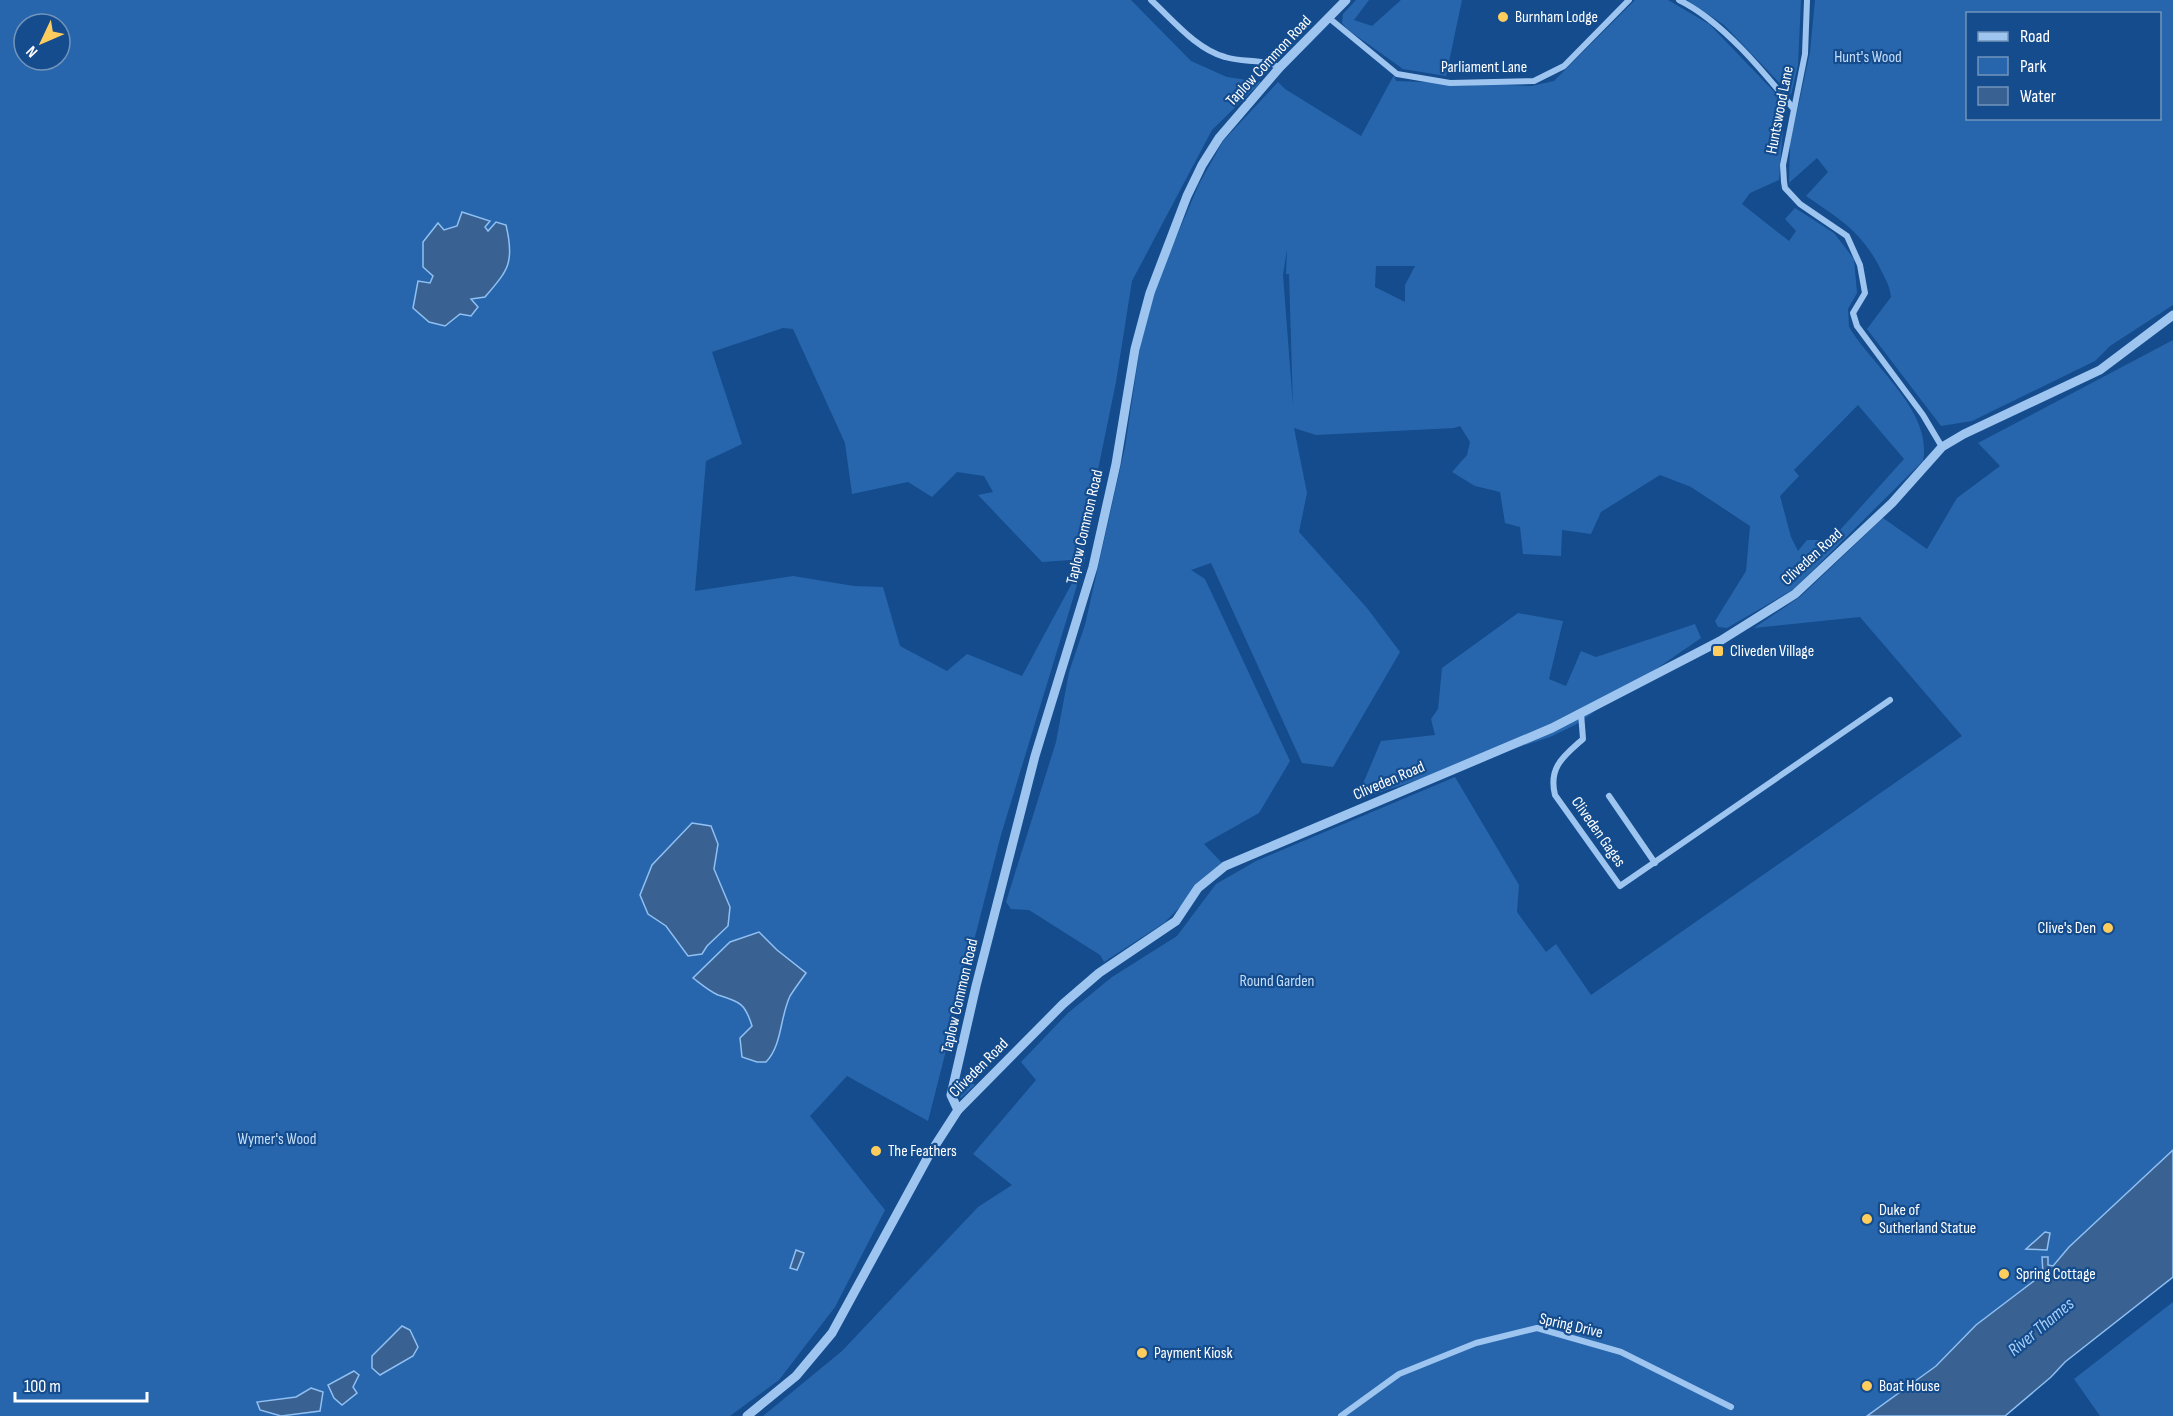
<svg xmlns="http://www.w3.org/2000/svg" width="2173" height="1416" viewBox="0 0 2173 1416" font-family="'Sofia Sans Condensed',sans-serif">
<rect width="100%" height="100%" fill="#144c8d"/>
<g fill="#2766ac" fill-rule="evenodd">
<path d="M 0,0 L 1131,0 L 1191,61 L 1227,77 L 1261,82 L 1212,130 L 1132,281 L 1116,382 L 1084,538 L 1085,559 L 1001,835 L 928,1121 L 847,1076 L 810,1116 L 885,1210 L 835,1307 L 779,1380 L 730,1416 L 0,1416 ZM 24,24 L 60,24 L 60,60 L 24,60 ZM 783,328 L 793,329 L 845,443 L 852,494 L 908,482 L 932,497 L 957,472 L 984,476 L 993,492 L 978,495 L 1042,562 L 1085,559 L 1022,676 L 967,654 L 947,671 L 900,646 L 883,587 L 854,586 L 793,576 L 695,591 L 706,461 L 742,444 L 712,352 Z"/>
<polygon points="1356,0 1369,0 1354,20 1372,26 1401,0 1462,0 1446,76 1403,69 1347,29 1342,23 1343,14"/>
<path d="M 1635,0 L 1668,0 L 1709,24 L 1785,103 L 1779,180 L 1750,193 L 1742,204 L 1789,241 L 1796,231 L 1785,219 L 1795,208 L 1834,233 L 1854,259 L 1857,293 L 1848,309 L 1849,327 C 1872,366 1933,411 1923,461 L 1794,589 L 1727,628 L 1718,627 L 1715,621 L 1746,571 L 1750,526 L 1691,487 L 1660,475 L 1601,512 L 1591,534 L 1562,530 L 1561,556 L 1523,554 L 1520,527 L 1505,523 L 1500,492 L 1475,486 L 1452,472 L 1467,455 L 1470,442 L 1460,426 L 1454,428 L 1316,435 L 1294,428 L 1307,493 L 1299,532 L 1367,608 L 1400,652 L 1333,767 L 1302,763 L 1211,563 L 1191,570 L 1205,579 L 1290,761 L 1259,813 L 1204,844 L 1223,864 L 1164,923 L 1104,962 L 1100,955 L 1029,910 L 1011,909 L 1006,902 L 1056,742 L 1069,672 L 1085,625 L 1125,447 L 1142,334 L 1157,282 L 1199,184 L 1223,141 L 1278,82 L 1285,89 L 1361,136 L 1394,75 L 1396,81 L 1531,86 L 1554,81 ZM 1287,249 L 1286,274 L 1289,274 L 1293,406 L 1283,275 ZM 1376,266 L 1415,266 L 1405,285 L 1405,302 L 1375,287 ZM 1858,405 L 1904,459 L 1831,540 L 1807,540 L 1798,551 L 1791,537 L 1780,496 L 1799,476 L 1794,470 Z"/>
<polygon points="1687,0 1801,0 1798,65 1791,95 1724,25"/>
<path d="M 1815,0 L 2173,0 L 2173,305 L 2110,346 L 2095,361 L 1972,421 L 1941,426 L 1867,329 L 1891,297 C 1890,285 1884,277 1879,266 C 1859,229 1839,219 1806,196 L 1828,172 L 1817,158 L 1789,183 L 1790,144 L 1810,52 ZM 1968,14 L 2160,14 L 2160,118 L 1968,118 Z"/>
<polygon points="2173,340 2173,1150 2069,1247 2053,1266 2048,1265 2043,1274 1976,1325 1936,1365 1867,1416 763,1416 842,1351 978,1207 1012,1185 973,1154 1036,1080 1021,1062 1068,1013 1112,977 1177,936 1216,884 1256,861 1455,777 1519,885 1517,912 1546,952 1556,944 1591,995 1962,736 1860,617 1754,628 1801,596 1883,518 1927,549 1957,498 2000,466 1978,443"/>
<polygon points="1518,613 1563,621 1549,679 1566,686 1581,651 1596,657 1695,624 1701,638 1575,725 1550,737 1356,800 1381,741 1435,735 1431,719 1438,709 1442,668"/>
<polygon points="961,1077 975,1085 961,1098 956,1095"/>
<polygon points="2173,1302 2173,1416 2100,1416 2074,1379"/>
</g>
<g fill="#396191" stroke="#90c0f3" stroke-width="1.5">
<path d="M 462,212 L 490,221 L 485,227 L 488,231 L 496,222 L 506,225 C 515,263 508,270 485,297 L 471,299 L 478,307 L 471,316 L 460,314 L 445,326 L 429,322 L 413,308 L 418,281 L 430,283 L 433,276 L 423,267 L 423,242 L 438,223 L 444,230 L 457,226 Z"/>
<polygon points="692,823 711,826 718,844 714,869 730,907 728,926 707,946 702,954 688,956 666,926 648,914 640,895 652,865"/>
<path d="M 759,932 L 777,950 L 806,973 C 801,980 795,988 790,996 C 780,1017 782,1046 766,1062 L 757,1062 L 742,1057 L 740,1038 L 752,1026 C 745,1003 740,1002 718,995 C 709,991 701,984 693,978 L 730,942 Z"/>
<polygon points="2173,1150 2173,1277 2065,1362 2051,1377 2005,1416 1867,1416 1936,1366 1976,1325 2043,1274 2042,1257 2048,1257 2048,1265 2053,1266 2069,1247"/>
<polygon points="2045,1232 2050,1233 2047,1250 2026,1249"/>
<polygon points="796,1250 804,1253 797,1270 790,1268"/>
<polygon points="402,1326 410,1330 418,1347 413,1356 380,1375 372,1368 372,1356"/>
<polygon points="354,1371 359,1375 353,1387 357,1393 342,1405 334,1398 328,1385"/>
<polygon points="311,1388 323,1392 320,1411 281,1416 260,1410 257,1402 296,1397"/>
</g>
<g fill="none" stroke-linecap="round" stroke-linejoin="round">
<g stroke="#9ec5f0" stroke-width="6">
<path d="M 1151,0 C 1173,20 1196,49 1225,57 C 1245,63 1259,58 1280,67"/>
<path d="M 1679,0 C 1722,21 1763,71 1793,108"/>
<polyline points="1807,0 1805,54 1783,165 1784,182 1785,188 1800,204 1847,236 1860,265 1865,293 1853,313 1857,326 1923,415 1942,447"/>
<polyline points="1329,18 1397,74 1450,83 1534,81 1564,66 1629,0"/>
<path d="M 1581,713 L 1583,739 C 1564,756 1548,767 1555,795 L 1620,886 L 1890,700"/>
<polyline points="1609,796 1655,863"/>
<polyline points="1341,1416 1399,1374 1476,1343 1537,1328 1621,1352 1731,1407"/>
</g>
<g stroke="#9ec5f0" stroke-width="9">
<polyline points="958,1110 951,1095 976,986 1035,756 1093,567 1116,464 1135,349 1150,293 1187,196 1202,165 1219,138 1280,67 1346,0"/>
<polyline points="747,1416 796,1376 832,1333 929,1155 958,1110 1063,1004 1099,973 1176,921 1198,888 1225,866 1552,728 1720,641 1795,594 1892,503 1942,447 1964,434 2100,370 2173,315"/>
</g>
</g>
<g fill="#ffcd5d" stroke="#144c8d" stroke-width="2">
<circle cx="1503" cy="17" r="6"/>
<rect x="1712" y="645" width="12" height="12" rx="3"/>
<circle cx="2108" cy="928" r="6"/>
<circle cx="876" cy="1151" r="6"/>
<circle cx="1867" cy="1219" r="6"/>
<circle cx="2004" cy="1274" r="6"/>
<circle cx="1142" cy="1353" r="6"/>
<circle cx="1867" cy="1386" r="6"/>
</g>
<g text-anchor="middle" dominant-baseline="central" stroke-width="4.5" stroke-linejoin="round" paint-order="stroke">
<g font-size="16" fill="#fff" stroke="#144c8d" text-anchor="start">
<text x="1515" y="17">Burnham Lodge</text>
<text x="1730" y="651">Cliveden Village</text>
<text x="2096" y="928" text-anchor="end">Clive's Den</text>
<text x="888" y="1151">The Feathers</text>
<text x="1879" y="1210">Duke of<tspan x="1879" dy="18">Sutherland Statue</tspan></text>
<text x="2016" y="1274">Spring Cottage</text>
<text x="1154" y="1353">Payment Kiosk</text>
<text x="1879" y="1386">Boat House</text>
</g>
<g font-size="16" fill="#c5dffb" stroke="#144c8d">
<text x="1868" y="57">Hunt's Wood</text>
<text x="1277" y="981">Round Garden</text>
<text x="277" y="1139">Wymer's Wood</text>
</g>
<g font-size="16" fill="#fff" stroke="#144c8d">
<text transform="translate(1269 61) rotate(-47)">Taplow Common Road</text>
<text x="1484" y="67">Parliament Lane</text>
<text transform="translate(1780 110) rotate(-79)">Huntswood Lane</text>
<text transform="translate(1085 527) rotate(-77)">Taplow Common Road</text>
<text transform="translate(1812 557) rotate(-42)">Cliveden Road</text>
<text transform="translate(1389 781) rotate(-23)">Cliveden Road</text>
<text transform="translate(1598 832) rotate(55)">Cliveden Gages</text>
<text transform="translate(960 996) rotate(-77)">Taplow Common Road</text>
<text transform="translate(979 1068) rotate(-45)">Cliveden Road</text>
<text transform="translate(1571 1326) rotate(13)">Spring Drive</text>
</g>
<g font-size="18" font-style="italic" fill="#aacff7" stroke="#144c8d">
<text transform="translate(2041 1327) rotate(-40)">River Thames</text>
</g>
</g>
<rect x="1966" y="12" width="195" height="108" fill="#144c8d" stroke="#7294bb" stroke-width="1.5"/>
<rect x="1978" y="32" width="30" height="9" fill="#9ec5f0" stroke="#7294bb" stroke-width="1.5"/>
<text x="2020" y="42" font-size="18" fill="#ffffff">Road</text>
<rect x="1978" y="57" width="30" height="18" fill="#2766ac" stroke="#7294bb" stroke-width="1.5"/>
<text x="2020" y="72" font-size="18" fill="#ffffff">Park</text>
<rect x="1978" y="87" width="30" height="18" fill="#396191" stroke="#7294bb" stroke-width="1.5"/>
<text x="2020" y="102" font-size="18" fill="#ffffff">Water</text>
<g transform="translate(42 42) rotate(226)"><circle r="28" fill="#144c8d" stroke="#7294bb" stroke-width="1.5"/>
<path d="M0-4.5L10 22L0 15L-10 22Z" fill="#ffcd5d"/>
<text y="-9" font-size="16" font-weight="bold" text-anchor="middle" fill="#ffffff">N</text>
</g>
<path d="M15 1392v9h132v-9" fill="none" stroke="#ffffff" stroke-width="3"/>
<text x="24" y="1392" font-size="18" fill="#ffffff" stroke="#144c8d" stroke-width="4.5" paint-order="stroke">100 m</text>
</svg>
